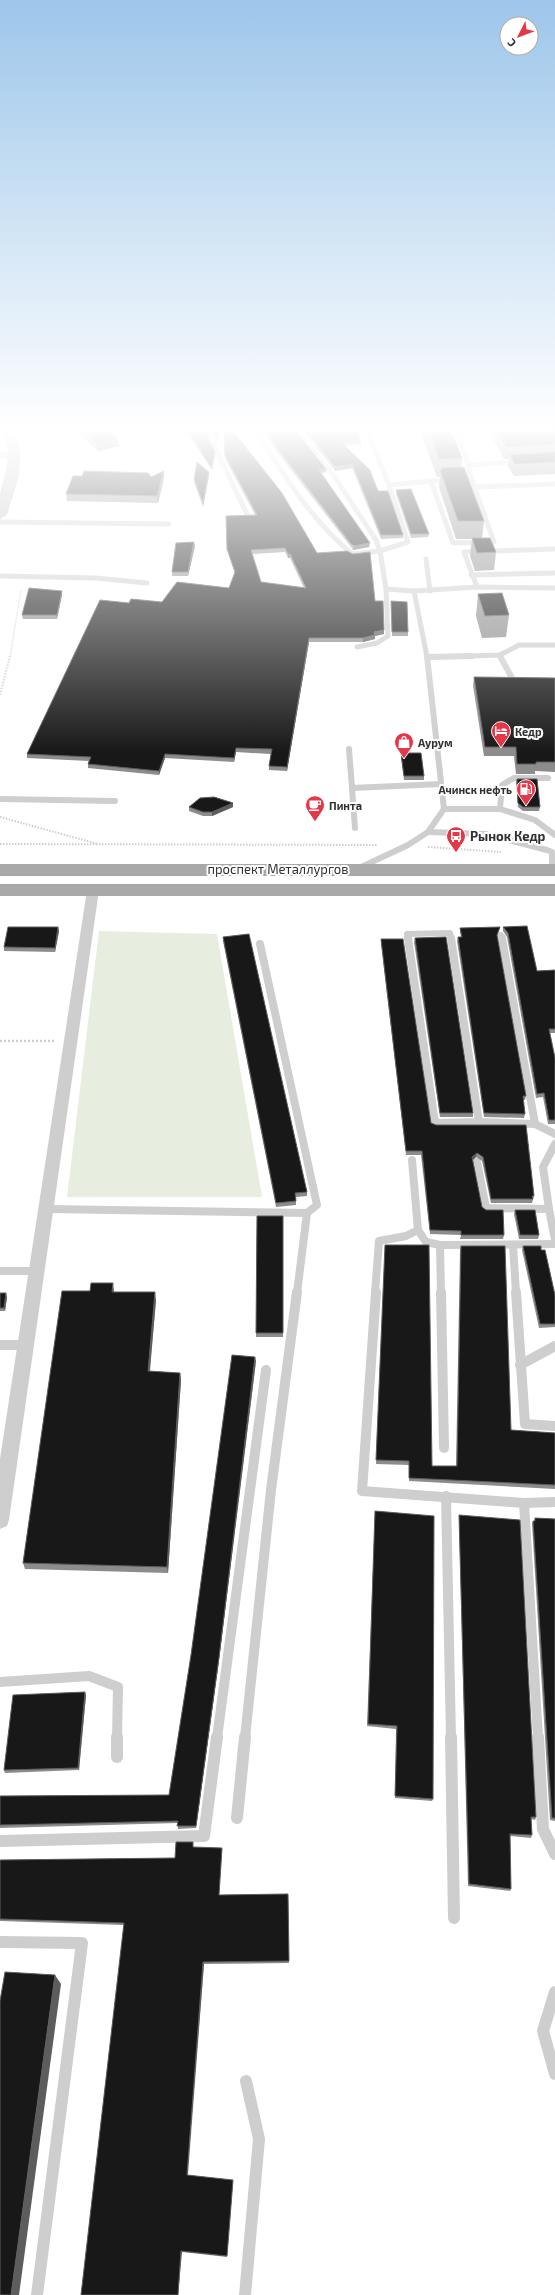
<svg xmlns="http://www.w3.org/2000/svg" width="555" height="2295" viewBox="0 0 555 2295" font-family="'Exo 2',sans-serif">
<rect width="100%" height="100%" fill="#fff"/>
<polygon fill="#e7eddf" points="99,931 217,934 262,1197 67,1197"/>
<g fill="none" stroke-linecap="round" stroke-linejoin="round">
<polyline stroke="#cecece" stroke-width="1.5" stroke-dasharray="1 1" stroke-linecap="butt" points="10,657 21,590"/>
<g stroke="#cecece" stroke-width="2" stroke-dasharray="1.5 1.5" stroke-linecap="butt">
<polyline points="0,695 10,656"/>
<polyline points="0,817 98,844"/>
<polyline points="0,844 377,845"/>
<polyline points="428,847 501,852"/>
</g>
<polyline stroke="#cecece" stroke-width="2.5" stroke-dasharray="2 2" stroke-linecap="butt" points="0,1041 55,1041"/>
<g stroke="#cecece" stroke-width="5">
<polyline points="207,431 247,514"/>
<path d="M 256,431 C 284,475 311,520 352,554 L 380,551 L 376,540 L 332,473 L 297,431"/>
<polyline points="367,431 389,485 408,542 380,551 386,589 414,591 477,587 555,588"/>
<polyline points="457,431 468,465"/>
<polyline points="472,480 468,465 518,462"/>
<polygon points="472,480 494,542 453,543 431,481"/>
<polyline points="389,485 431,481"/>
<polyline points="474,487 555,484"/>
<polyline points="0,522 169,524"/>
<polyline points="426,559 430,591"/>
<polyline points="471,575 555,573"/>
<polyline points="0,576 96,578 147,583"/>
<polyline points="477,587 464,552 555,549"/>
<polyline points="414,591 427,657"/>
<polyline points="357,647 377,643 388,636 386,589"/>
<polyline points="500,655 501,657"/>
<polyline points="435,657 500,655 519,645 555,645"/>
</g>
<g stroke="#cecece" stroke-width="6">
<polyline points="500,656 512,678"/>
<polyline points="427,657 472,656"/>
<polyline points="349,749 352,788 441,784"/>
<polyline points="352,788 355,828"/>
<polyline points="0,799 115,801"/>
<polyline points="444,809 500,809 535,820 555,835"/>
<polyline points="500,809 502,785 514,778 548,778"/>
<polyline points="428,832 485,834 547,850 552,852 552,870"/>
<polyline points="359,868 408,845 428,832 444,809 427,656"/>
<polyline points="501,935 502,939"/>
<polyline points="408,939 407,934 450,933 451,939"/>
</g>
<g stroke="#cecece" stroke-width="8">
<polyline points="408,938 435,1123 479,1122"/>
<polyline points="451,938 479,1122"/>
<polyline points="260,944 317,1205 307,1213"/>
<polyline points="479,1122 535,1124 502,938"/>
<polyline points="535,1124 555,1134"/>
<polyline points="412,1160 418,1230"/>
<polyline points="477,1162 486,1208 549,1209 555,1240"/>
<polyline points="48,1209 307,1213 297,1293"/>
<polyline points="549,1209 543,1167 555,1144"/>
<polyline points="440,1245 441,1293"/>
<polyline points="513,1245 516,1293"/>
<polyline points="0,1271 38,1271"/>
<polyline points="375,1293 379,1241 406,1236 418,1230 426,1242 440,1245 555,1244"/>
</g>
<g stroke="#cecece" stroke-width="10">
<polyline points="376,1292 362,1491 524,1503 538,1738"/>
<polyline points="441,1292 444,1448"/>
<polyline points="516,1292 525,1424 555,1426"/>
<polyline points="0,1345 26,1345"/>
<polyline points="520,1365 555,1346"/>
<polyline points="446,1496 451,1738"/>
<polyline points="524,1503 555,1502"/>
<polyline points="0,1682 89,1676 118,1687 117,1738"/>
<polyline points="217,1738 266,1370"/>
<polyline points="245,1738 271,1490 297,1292"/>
</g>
<g stroke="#cecece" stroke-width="12">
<polyline points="451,1737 454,1918"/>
<polyline points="538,1737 543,1829 555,1854"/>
<polyline points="117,1757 117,1737"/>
<polyline points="237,1818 245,1737"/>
<polyline points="0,1841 204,1836 217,1737"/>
<polyline points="0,1942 82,1943 37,2295"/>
<polyline points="555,1992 543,2031 555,2074"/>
<polyline points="245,2295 259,2139 246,2081"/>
</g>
<g fill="#cecece" fill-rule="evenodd">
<polygon points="0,452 17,453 21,456 17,459 0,458"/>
<polygon points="93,886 99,890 9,1520 7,1526 0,1529 0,1459 87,890"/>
</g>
<path fill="#bbb" fill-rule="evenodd" d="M 1,431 L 13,431 C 29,459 15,487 7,515 L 0,519 C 0,511 0,502 0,494 C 5,471 14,454 1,431 Z"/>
<g fill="#a9a9a9" fill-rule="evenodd">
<rect x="0" y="864" width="555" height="12"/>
<rect x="0" y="884" width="555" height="12"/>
</g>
</g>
<g fill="#8c8c8c" fill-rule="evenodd">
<polygon points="76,431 110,431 118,439 119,446 98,451"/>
<polygon points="186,431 205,431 215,452 215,456 212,470"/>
<polygon points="211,431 220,431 217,443"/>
<path d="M 224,431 L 317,553 L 375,601 L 384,634 L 375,636 L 375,639 L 363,642 L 309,642 L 287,771 L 269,770 L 269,766 L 271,754 L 236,752 L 234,762 L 165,758 L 159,775 L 88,768 L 88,764 L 89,761 L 27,758 L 27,754 L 129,603 L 162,602 L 229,588 L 235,574 L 228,552 L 226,516 L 255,515 L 225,459 ZM 285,552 L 288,558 L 290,558 L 304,588 L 261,582 L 252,554 Z"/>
<polygon points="263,431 296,431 326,472 322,473 369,547 353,550 351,547 277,452"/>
<polygon points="303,431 357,431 361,442 361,445 345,446 378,491 403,535 403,538 381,539 352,468 335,471"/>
<polygon points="420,431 451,431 462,458 461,467 484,521 482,538 496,552 494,570 475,571 470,556 472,539 456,539 439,487 440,477 437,477"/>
<polygon points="489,431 555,431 555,474 514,476 508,467 509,459 504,459"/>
<polygon points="164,471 164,478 158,503 67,501 66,494 151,477"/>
<polygon points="209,472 209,475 203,507 194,482 194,479"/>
<polygon points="396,490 429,534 428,537 411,538 396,494"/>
<polygon points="195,546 188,576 172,576 172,572"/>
<polygon points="478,594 509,615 506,637 482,638 476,616"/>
<polygon points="62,595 57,619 23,619 22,615"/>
<polygon points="391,601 408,632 408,636 392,636"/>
<polygon points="474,677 555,678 555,772 535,771 535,774 516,774 514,756 484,756 473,686"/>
<polygon points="401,753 424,776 424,780 404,780 401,757"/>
<polygon points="517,779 540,807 539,811 523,811 518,807 516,782"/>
<polygon points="233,803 233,807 212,816 203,816 189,811 189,807"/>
<polygon points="58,927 59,931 55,952 4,951 4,947"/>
<polygon points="503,927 537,971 555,970 555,1033 550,1033 555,1058 555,1124 548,1124 543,1097 536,1098 507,937 503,931"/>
<polygon points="460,928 499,931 497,936 526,1096 525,1100 523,1100 525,1114 524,1118 484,1117 457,941 458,937 461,937 460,932"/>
<polygon points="223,937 307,1192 307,1196 296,1197 296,1205 276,1207 223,941"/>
<polygon points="415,938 473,1113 473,1117 440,1117 414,942"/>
<polygon points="381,939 431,1123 436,1125 526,1125 534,1196 532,1203 491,1203 482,1161 476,1157 473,1160 482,1207 504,1235 503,1239 460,1239 461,1235 430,1234 421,1155 406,1155 381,943"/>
<polygon points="515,1210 539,1235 538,1239 519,1239 514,1214"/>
<polygon points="257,1216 283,1216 283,1337 256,1337"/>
<polygon points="461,1246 511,1430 555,1433 555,1489 409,1481 409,1465 376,1464 385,1249 432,1466 456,1466 460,1250"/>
<polygon points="523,1246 541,1250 555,1295 555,1327 539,1328 522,1250"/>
<polygon points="114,1292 156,1300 150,1371 180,1373 181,1380 168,1573 25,1569 23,1563"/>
<polygon points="0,1293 7,1297 5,1311 0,1311"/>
<polygon points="256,1361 219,1660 196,1828 178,1829 178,1823 0,1828 0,1796 169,1795"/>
<polygon points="375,1515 433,1799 432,1801 395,1798 396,1729 367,1726"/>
<polygon points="459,1515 536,1817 535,1820 531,1819 532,1835 531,1838 510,1836 511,1889 510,1891 468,1886 459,1519"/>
<polygon points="535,1518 555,1519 555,1821 550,1820 532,1524 533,1521 534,1521"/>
<polygon points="86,1695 79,1770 5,1773 4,1770"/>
<polygon points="193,1842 193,1847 222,1850 219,1895 288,1894 289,1963 204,1964 188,2175 233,2181 227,2257 182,2252 89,2226 124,1925 0,1921 0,1860 175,1858"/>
</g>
<g fill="#5d5d5d">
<polygon points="219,431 220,431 217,443 217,440"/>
<polygon points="118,439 119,446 98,451 97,444"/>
<polygon points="215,452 215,456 212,470 211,467"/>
<polygon points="352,464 352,468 335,471 335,467"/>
<polygon points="326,469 326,472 319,473 319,470"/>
<polygon points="164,471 164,478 158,503 157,496"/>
<polygon points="209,472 209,475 203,507 203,503"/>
<polygon points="194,542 195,546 188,576 188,572"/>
<polygon points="370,543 369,547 353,550 354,546"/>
<rect x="288" y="554" width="2" height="4"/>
<polygon points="62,591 62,595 57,619 57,615"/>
<polygon points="384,630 384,634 375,636 375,639 363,642 363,638 374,632"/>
<polygon points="309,638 309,642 287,771 287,767"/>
<polygon points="236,748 236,752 234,762 234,758"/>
<polygon points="165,754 165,758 159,775 159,771"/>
<polygon points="233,803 233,807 212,816 212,812"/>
<polygon points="58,927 59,931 55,952 55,948"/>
<polygon points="477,1153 476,1157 472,1161 472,1157"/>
<polygon points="113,1283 114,1291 113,1299 112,1292"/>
<polygon points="155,1292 156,1300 149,1378 148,1371"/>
<polygon points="6,1293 7,1297 5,1311 4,1308"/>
<polygon points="255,1357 256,1361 219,1660 196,1828 196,1826"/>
<polygon points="180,1373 181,1380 168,1573 167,1567"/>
<polygon points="85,1692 86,1695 79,1770 78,1768"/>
<polygon points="203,1962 204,1964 187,2176 187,2175"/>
<polygon points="55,1975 61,1984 19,2295 11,2295"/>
<polygon points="181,2251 182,2252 178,2295"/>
</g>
<g fill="#181818" stroke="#5d5d5d" fill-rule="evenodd">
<polygon points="83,431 110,431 118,439 97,444"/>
<polygon points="188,431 205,431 215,452 211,467"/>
<polygon points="213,431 219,431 217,440"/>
<path d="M 224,431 L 233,431 L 282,493 L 317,553 L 347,551 L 353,554 L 370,552 L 375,601 L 383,601 L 384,630 L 374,632 L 375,635 L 363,638 L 309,638 L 287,767 L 269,766 L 272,749 L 236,748 L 234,758 L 165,754 L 159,771 L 88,764 L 91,757 L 27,754 L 100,600 L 129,603 L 131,599 L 162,602 L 177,582 L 229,588 L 235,572 L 227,549 L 226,516 L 257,515 L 225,455 ZM 285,548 L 288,554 L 290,554 L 306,588 L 261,582 L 251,550 Z"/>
<polygon points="266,431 296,431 326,469 319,470 370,543 354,546 351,544 277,448"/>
<polygon points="306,431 357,431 361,442 342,443 370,470 378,491 388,491 403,535 381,535 352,464 335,467"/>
<polygon points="429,431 451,431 462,458 439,459"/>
<polygon points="497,431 555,431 555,444 506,447"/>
<polygon points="555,452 555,462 515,464 510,455"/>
<polygon points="197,462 209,472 203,503 194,479"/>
<polygon points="464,467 484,521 458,521 440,470 442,470 441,468"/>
<polygon points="84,471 148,473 151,477 164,471 157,496 66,494 73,476 82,476"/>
<polygon points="411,489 429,534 411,534 396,490"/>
<polygon points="472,538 490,538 496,552 477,553"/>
<polygon points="194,542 188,572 172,572 176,543"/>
<polygon points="29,588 62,591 57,615 22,615"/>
<polygon points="502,593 509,615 485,616 478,594"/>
<polygon points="391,601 407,602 408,632 392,632"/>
<polygon points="474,677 555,678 555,762 536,762 536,764 517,764 516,747 485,747"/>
<polygon points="401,753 421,753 424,776 404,776"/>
<polygon points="517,779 537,779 540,807 523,807 518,803"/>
<polygon points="214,797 233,803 212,812 203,812 189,807 200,798"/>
<polygon points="527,926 537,971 555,970 555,1029 549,1029 555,1058 555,1120 549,1120 544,1093 537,1094 508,933 503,927"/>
<polygon points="8,927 58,927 55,948 4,947"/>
<polygon points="500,927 497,935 526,1096 523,1096 525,1114 484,1113 458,937 462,937 460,928"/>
<polygon points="249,934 307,1192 295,1193 296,1201 276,1203 223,937"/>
<polygon points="446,937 473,1113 440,1113 415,938"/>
<polygon points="381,939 403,939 431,1123 436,1125 526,1125 534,1196 532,1196 533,1199 491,1199 483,1157 477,1153 472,1157 482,1207 486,1210 503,1210 504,1235 461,1235 461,1231 430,1230 422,1151 406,1151"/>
<polygon points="515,1210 535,1210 539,1235 520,1235"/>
<polygon points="257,1216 283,1216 283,1333 256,1333"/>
<polygon points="385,1245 429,1245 432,1466 457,1466 461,1246 505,1246 511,1430 555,1433 555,1485 409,1478 409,1461 376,1460"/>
<polygon points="523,1246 541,1246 541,1250 545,1250 555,1295 555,1324 540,1324"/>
<polygon points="91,1283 113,1283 112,1292 155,1292 148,1371 180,1373 167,1567 23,1563 62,1291 90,1291"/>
<polygon points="0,1293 6,1293 4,1308 0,1308"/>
<polygon points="232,1355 255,1357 219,1657 196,1826 177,1826 178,1821 0,1825 0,1796 169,1795 191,1655"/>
<polygon points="375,1511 434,1516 433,1799 395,1796 397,1726 368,1724"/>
<polygon points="459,1515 520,1520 536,1817 531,1817 532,1835 510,1834 511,1889 469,1884"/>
<polygon points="535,1518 555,1519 555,1818 552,1818 533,1521 535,1521"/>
<polygon points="85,1692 78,1768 4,1770 13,1695"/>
<polygon points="176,1842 193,1842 193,1847 222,1848 219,1895 288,1894 289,1961 203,1962 187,2175 233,2180 227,2256 181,2251 178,2295 81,2295 124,1923 0,1919 0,1860 175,1858"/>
<polygon points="5,1972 55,1975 11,2295 0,2295 0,2001"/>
</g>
<linearGradient id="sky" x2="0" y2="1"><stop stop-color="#9dc6ea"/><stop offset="0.57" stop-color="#fff"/><stop offset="1" stop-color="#fff" stop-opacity="0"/></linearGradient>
<rect width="555" height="753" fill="url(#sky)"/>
<defs>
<symbol id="hotel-pin" viewBox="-11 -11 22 30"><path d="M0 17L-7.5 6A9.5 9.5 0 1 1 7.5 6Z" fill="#e43747" stroke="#fff"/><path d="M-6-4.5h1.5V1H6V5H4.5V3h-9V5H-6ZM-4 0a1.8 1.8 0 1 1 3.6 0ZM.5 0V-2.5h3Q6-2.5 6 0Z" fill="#fff"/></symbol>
<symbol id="shop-pin" viewBox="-11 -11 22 30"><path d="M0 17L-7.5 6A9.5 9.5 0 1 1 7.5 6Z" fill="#e43747" stroke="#fff"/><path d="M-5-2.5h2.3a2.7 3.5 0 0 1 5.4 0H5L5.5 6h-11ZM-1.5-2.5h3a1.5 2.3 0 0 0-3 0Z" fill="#fff"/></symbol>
<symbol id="fuel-pin" viewBox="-11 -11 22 30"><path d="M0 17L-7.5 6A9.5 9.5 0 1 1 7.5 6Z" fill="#e43747" stroke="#fff"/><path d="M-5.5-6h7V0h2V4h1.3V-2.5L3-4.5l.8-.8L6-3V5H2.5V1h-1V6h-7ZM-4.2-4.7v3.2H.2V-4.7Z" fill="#fff"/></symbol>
<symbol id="cafe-pin" viewBox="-11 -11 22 30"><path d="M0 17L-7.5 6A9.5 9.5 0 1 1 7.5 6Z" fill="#e43747" stroke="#fff"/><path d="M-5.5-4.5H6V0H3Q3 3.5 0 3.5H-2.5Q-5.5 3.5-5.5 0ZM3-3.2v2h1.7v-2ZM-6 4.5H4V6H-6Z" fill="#fff"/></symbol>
<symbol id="bus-pin" viewBox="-11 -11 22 30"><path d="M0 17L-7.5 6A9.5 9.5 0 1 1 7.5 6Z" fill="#e43747" stroke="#fff"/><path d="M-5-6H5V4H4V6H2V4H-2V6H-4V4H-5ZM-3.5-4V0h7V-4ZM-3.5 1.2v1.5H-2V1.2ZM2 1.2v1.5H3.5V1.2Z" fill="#fff"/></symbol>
</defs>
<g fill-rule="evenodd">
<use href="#hotel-pin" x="490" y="720" width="22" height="30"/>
<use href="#shop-pin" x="393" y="731" width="22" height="30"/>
<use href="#fuel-pin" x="515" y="778" width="22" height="30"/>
<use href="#cafe-pin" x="304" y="794" width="22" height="30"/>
<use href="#bus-pin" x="445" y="825" width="22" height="30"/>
</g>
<g text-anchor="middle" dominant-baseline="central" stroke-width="4" stroke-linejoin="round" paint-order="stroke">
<g font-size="11" font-weight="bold" fill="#313131" stroke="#fff" text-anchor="start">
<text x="515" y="731">Кедр</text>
<text x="418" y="742">Аурум</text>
<text x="512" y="789" text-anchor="end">Ачинск нефть</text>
<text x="329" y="805">Пинта</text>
</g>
<g font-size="13" font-weight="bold" fill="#313131" stroke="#fff" text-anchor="start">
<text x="470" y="836">Рынок Кедр</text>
</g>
<g font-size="13" fill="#313131" stroke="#fff">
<text x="278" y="869">проспект Металлургов</text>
</g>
</g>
<g transform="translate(519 36) rotate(228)"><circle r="19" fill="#ffffff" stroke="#adadad"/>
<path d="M0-3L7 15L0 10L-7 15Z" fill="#e43747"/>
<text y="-6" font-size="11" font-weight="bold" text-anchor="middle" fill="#313131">С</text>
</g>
</svg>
